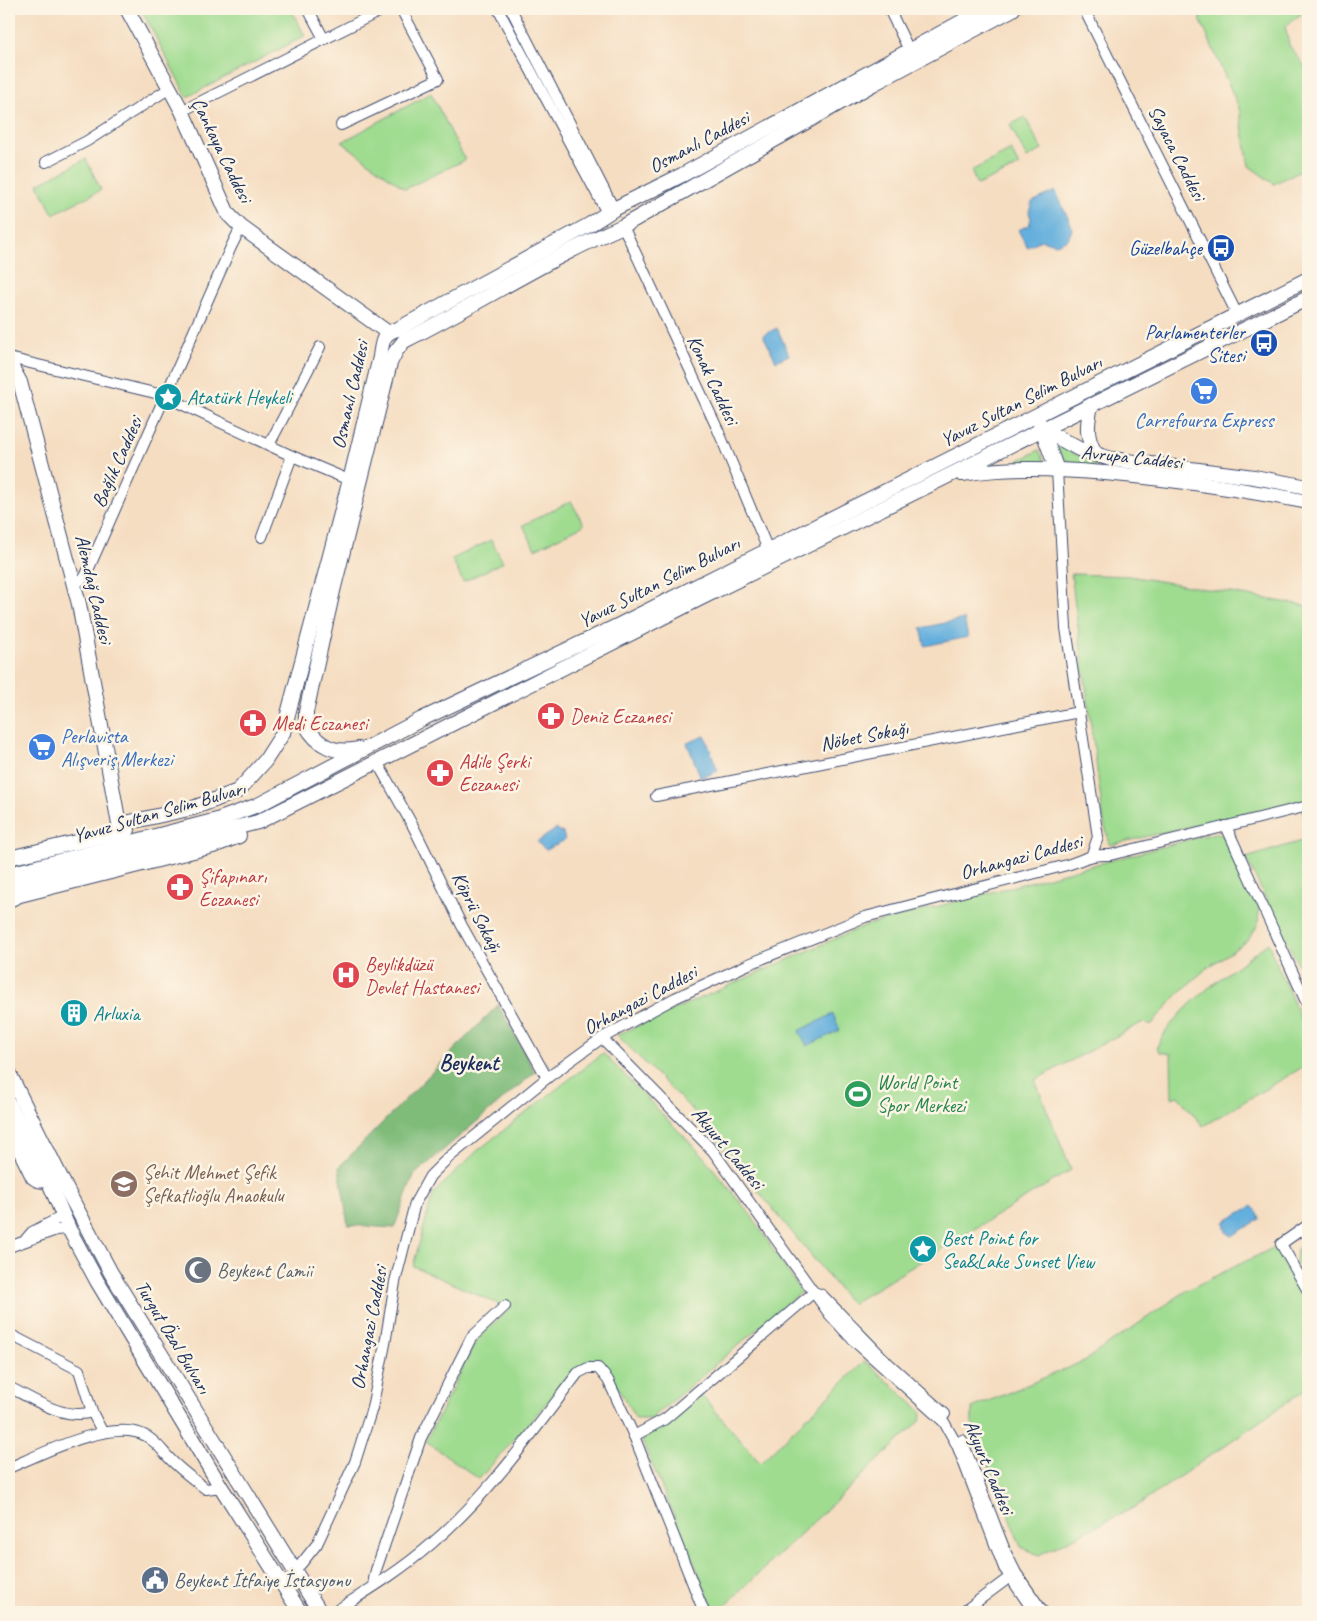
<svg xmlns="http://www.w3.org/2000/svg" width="1317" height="1621" viewBox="0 0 1317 1621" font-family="Caveat,sans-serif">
<rect width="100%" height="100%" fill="#fcf5e5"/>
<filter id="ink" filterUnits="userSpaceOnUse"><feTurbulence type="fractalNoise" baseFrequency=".02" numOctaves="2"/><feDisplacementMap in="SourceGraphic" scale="10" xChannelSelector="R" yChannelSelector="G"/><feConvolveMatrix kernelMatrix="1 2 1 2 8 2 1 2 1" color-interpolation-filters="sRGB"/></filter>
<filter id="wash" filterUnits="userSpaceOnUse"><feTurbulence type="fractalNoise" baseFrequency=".0096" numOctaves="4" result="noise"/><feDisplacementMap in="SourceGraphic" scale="20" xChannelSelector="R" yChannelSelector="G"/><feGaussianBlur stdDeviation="1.12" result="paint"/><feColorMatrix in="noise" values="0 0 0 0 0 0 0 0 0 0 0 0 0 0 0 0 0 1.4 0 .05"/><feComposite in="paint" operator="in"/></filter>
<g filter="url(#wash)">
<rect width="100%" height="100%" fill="#f5ddc1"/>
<g fill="#9fdc90" stroke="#5d8677">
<polygon points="141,9 291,9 305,36 187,97"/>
<polygon points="1202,9 1308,9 1285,26 1289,45 1308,71 1308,166 1274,184 1249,166 1239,108 1200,19"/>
<polygon points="431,93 465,160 405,189 342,142"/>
<polygon points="1025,117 1042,150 1027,158 1010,125"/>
<polygon points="1011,150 1019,166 977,185 971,171"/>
<polygon points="86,159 101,190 53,214 38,184"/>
<path d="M 1053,443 L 1057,443 C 1081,463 1120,465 1149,472 L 1074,464 L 1062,458 Z"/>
<polygon points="1039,450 1046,463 1016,462"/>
<polygon points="571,501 584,525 535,549 523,525"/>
<polygon points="491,540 503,562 463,582 452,559"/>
<polygon points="1071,574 1129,576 1308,606 1308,828 1299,801 1110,845 1104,823"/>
<polygon points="1214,833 1224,836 1259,909 1258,925 1247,941 1207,968 1178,994 1151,1025 1143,1022 1035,1080 1071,1170 851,1304 690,1108 617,1035 864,926"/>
<polygon points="1308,839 1308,985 1246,858"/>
<path d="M 1268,943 L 1308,1036 L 1308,1064 L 1203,1126 L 1178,1096 L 1172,1098 L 1171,1054 L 1160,1052 L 1157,1047 C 1174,1008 1234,969 1268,943 Z"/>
<path d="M 603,1053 L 702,1155 L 750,1214 L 801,1292 L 651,1419 L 636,1419 L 608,1370 C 587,1353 570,1372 559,1389 L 479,1479 L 426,1441 L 476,1341 L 511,1307 L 498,1304 L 413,1266 L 433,1194 L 477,1151 Z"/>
<polygon points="1308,1240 1308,1280 1296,1263 1297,1249"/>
<polygon points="1281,1244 1308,1291 1308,1388 1137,1506 1039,1555 1021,1547 972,1423 972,1408 1084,1361 1189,1289"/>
<polygon points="865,1361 922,1412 920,1421 718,1612 715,1612 642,1441 702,1395 760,1463"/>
</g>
<polygon fill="#7fbc7a" stroke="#4d766c" points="498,1005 535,1072 414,1175 394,1228 348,1225 339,1167"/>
<g fill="#64afdd" stroke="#406f9e">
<polygon points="1055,191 1071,224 1072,230 1068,239 1056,244 1041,240 1027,247 1018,230 1029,225 1031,219 1029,212 1032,202"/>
<polygon points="777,328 789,355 776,361 763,335"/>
<polygon points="964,619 968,637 925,646 921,628"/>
<polygon points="705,736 718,771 701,778 687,743"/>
<polygon points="556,829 563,833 565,840 546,850 537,842"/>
<polygon points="833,1014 840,1030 807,1046 799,1031"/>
<polygon points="1252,1206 1258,1212 1260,1219 1232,1236 1226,1232 1224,1222"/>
</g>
</g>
<g filter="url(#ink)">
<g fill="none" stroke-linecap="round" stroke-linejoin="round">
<defs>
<g id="minor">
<polyline points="308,9 324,39"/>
<polyline points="498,9 607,213"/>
<polyline points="511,9 614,209"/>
<polyline points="889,9 909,50"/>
<polyline points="1084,9 1237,314"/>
<polyline points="182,111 384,9"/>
<polyline points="341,125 438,79 401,9"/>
<polyline points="46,162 87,141 170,88"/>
<polyline points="623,226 718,430 768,550"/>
<polyline points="9,358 159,394"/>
<polyline points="169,388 231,247 241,227"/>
<polyline points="175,401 292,456 349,480"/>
<polyline points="269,445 320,347"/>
<polyline points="1057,470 1066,628 1098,837 1092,854"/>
<polyline points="262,537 292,456"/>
<polyline points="74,585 85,577 162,403"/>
<polyline points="377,762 414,828 462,926 547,1078"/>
<polyline points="656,796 1079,712"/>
<polyline points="1226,826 1308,1006"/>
<polyline points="602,1038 713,1151 830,1315 853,1340 944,1422 957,1445 1004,1568 1034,1612"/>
<polyline points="1308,1225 1281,1244 1308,1291"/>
<polyline points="26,1239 32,1232 63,1216"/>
<polyline points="9,1247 56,1230 69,1229"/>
<polyline points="814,1292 822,1295 888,1363 945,1414"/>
<polyline points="9,1334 79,1370 92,1412 103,1433"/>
<path d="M 9,1387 C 33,1399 65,1421 92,1412"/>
<polyline points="634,1436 665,1419 814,1292"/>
<polyline points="962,1440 1006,1553 1016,1573 1043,1612"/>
<path d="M 9,1468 C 41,1454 113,1417 146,1436 C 157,1442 163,1452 171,1460 C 182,1471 194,1480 206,1489 L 221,1487"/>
<path d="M 293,1571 L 301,1564 L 317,1544 L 355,1462 L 372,1408 L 385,1344 L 395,1282 L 415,1203 L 430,1176 L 448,1158 L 547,1078 L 602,1038 L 675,998 L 749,964 L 865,917 L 1067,865 C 1085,859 1091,854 1110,855 L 1308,806"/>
<polyline points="375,1585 374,1579 376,1570 421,1438 471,1338 505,1306"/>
<path d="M 334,1612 C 367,1591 400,1571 430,1545 C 488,1496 532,1433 578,1373 L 588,1368 L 598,1368 L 608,1380 L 634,1436 L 704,1612"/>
<polyline points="963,1612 1014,1574"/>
</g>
<g id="major">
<polyline points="127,9 182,111 228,214 241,227 387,332"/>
<polyline points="9,362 20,382 79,604 120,830"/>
<path d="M 1091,405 C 1087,424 1085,439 1097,455"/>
<polyline points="1040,424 1057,470"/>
<polyline points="1042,429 1079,449 1111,459 1254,477 1308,487"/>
<path d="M 962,474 C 1012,466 1055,469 1105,473 C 1173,479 1241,489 1308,502"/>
<path d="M 358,749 C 336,754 317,746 306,725 L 306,712 L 333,591 L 390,363 L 396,351 L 404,341 C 478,304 547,259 623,226 L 873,84 L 1013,9"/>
<path d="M 120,830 L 130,822 L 193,808 L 238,791 L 265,761 L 283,733 L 352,472 L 380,357 C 382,342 382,333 398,329 L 589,225 L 614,209 L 682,175 L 985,9"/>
<polyline points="9,858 128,830"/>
<polyline points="9,874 217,820 258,805 422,719 617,626 1308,279"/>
<polyline points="9,886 258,822 697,600 1308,298"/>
<polyline points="9,900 20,895 213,846 239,836"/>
<polyline points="9,1073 68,1192 111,1273 320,1612"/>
<polyline points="9,1104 48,1180 69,1229 97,1281 221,1487 300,1612"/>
<path d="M 9,1128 L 33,1177 C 40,1183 47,1181 55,1175"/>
</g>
</defs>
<use href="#minor" stroke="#3c496d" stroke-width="12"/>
<use href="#major" stroke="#3c496d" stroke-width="16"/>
<use href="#minor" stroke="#fff" stroke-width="10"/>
<use href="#major" stroke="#fff" stroke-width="14"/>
</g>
</g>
<defs>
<symbol id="bus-disc" viewBox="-11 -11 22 22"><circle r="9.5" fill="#1a4fb4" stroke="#fcf5e5"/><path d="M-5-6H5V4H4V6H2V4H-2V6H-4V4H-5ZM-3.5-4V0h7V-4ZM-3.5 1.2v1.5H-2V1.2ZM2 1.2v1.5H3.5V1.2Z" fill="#fff"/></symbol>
<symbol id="supermarket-disc" viewBox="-11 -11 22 22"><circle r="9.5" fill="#3f7fe0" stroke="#fcf5e5"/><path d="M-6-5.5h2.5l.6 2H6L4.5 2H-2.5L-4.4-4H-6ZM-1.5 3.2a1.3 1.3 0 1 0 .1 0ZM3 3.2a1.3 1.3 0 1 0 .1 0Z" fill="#fff"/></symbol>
<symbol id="sight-disc" viewBox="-11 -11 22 22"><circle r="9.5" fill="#0f9aa8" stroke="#fcf5e5"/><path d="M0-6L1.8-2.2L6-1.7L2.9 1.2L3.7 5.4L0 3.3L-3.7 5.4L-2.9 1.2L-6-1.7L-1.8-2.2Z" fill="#fff"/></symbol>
<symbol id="pharmacy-disc" viewBox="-11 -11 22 22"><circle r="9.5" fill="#e0444e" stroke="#fcf5e5"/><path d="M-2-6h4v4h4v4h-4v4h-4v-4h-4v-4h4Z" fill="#fff"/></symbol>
<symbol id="hospital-disc" viewBox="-11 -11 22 22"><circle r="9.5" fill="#e0444e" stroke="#fcf5e5"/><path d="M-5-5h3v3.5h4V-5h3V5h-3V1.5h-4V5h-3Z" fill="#fff"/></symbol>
<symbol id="building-disc" viewBox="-11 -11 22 22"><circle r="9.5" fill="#0f9aa8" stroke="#fcf5e5"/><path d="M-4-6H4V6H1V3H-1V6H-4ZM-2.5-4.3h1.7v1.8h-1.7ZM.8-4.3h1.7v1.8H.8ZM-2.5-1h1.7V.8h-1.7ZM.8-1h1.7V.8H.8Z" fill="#fff"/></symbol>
<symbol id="stadium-disc" viewBox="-11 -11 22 22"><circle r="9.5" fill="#2e9e5b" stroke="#fcf5e5"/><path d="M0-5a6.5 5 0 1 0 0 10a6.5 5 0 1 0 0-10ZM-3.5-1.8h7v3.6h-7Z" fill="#fff"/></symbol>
<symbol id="school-disc" viewBox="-11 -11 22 22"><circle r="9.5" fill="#8d6e63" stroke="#fcf5e5"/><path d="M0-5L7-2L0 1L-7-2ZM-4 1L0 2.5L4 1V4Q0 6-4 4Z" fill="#fff"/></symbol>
<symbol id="mosque-disc" viewBox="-11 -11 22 22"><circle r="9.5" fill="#6b7280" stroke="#fcf5e5"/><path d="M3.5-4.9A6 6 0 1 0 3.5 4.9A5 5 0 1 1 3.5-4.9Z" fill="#fff"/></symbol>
<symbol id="civic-disc" viewBox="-11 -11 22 22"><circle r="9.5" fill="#5c6f8a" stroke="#fcf5e5"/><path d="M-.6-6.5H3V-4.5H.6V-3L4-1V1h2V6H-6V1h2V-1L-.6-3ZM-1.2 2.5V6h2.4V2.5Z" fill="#fff"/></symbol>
</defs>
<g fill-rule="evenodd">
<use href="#bus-disc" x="1205" y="232" width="32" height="32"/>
<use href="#bus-disc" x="1248" y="327" width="32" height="32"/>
<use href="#supermarket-disc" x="1188" y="375" width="32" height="32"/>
<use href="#sight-disc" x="152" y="381" width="32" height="32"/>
<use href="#pharmacy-disc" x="535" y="700" width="32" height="32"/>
<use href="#pharmacy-disc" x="237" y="707" width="32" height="32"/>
<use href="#supermarket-disc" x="26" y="731" width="32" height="32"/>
<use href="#pharmacy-disc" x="424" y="757" width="32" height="32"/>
<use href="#pharmacy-disc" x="164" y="871" width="32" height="32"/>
<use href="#hospital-disc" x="330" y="959" width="32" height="32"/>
<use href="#building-disc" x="58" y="997" width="32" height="32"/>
<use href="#stadium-disc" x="842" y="1078" width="32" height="32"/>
<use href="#school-disc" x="108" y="1168" width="32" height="32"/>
<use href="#sight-disc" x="907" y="1233" width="32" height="32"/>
<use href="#mosque-disc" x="182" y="1254" width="32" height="32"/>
<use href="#civic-disc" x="139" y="1564" width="32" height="32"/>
</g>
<g text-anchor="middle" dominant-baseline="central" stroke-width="5" stroke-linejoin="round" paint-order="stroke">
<g font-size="20" fill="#1b2f5e" stroke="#fcf5e5">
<text transform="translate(699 142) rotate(-28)">Osmanlı Caddesi</text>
<text transform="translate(222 150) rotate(64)">Çankaya Caddesi</text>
<text transform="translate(1177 153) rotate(63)">Sayaca Caddesi</text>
<text transform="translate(713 380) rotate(65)">Konak Caddesi</text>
<text transform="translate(350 395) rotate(-77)">Osmanlı Caddesi</text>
<text transform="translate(1021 401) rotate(-27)">Yavuz Sultan Selim Bulvarı</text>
<text transform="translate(1132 457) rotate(6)">Avrupa Caddesi</text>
<text transform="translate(117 462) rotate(-66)">Bağlık Caddesi</text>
<text transform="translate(659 582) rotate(-27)">Yavuz Sultan Selim Bulvarı</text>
<text transform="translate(94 589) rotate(77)">Alemdağ Caddesi</text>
<text transform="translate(864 736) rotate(-11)">Nöbet Sokağı</text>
<text transform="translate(159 812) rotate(-16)">Yavuz Sultan Selim Bulvarı</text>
<text transform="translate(1021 857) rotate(-15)">Orhangazi Caddesi</text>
<text transform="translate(477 912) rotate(63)">Köprü Sokağı</text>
<text transform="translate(640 1000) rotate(-28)">Orhangazi Caddesi</text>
<text transform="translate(728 1148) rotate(50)">Akyurt Caddesi</text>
<text transform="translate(369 1328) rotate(-79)">Orhangazi Caddesi</text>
<text transform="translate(173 1337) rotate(59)">Turgut Özal Bulvarı</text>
<text transform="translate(989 1467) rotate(67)">Akyurt Caddesi</text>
</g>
<g font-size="20" fill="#164399" stroke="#fcf5e5" text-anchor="end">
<text x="1202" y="248">Güzelbahçe</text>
<text x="1245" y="332">Parlamenterler<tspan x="1245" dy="23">Sitesi</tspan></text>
</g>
<g font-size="20" fill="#0d838f" stroke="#fcf5e5" text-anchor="start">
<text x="187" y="397">Atatürk Heykeli</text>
<text x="93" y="1013">Arluxia</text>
<text x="942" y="1238">Best Point for<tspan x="942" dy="23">Sea&amp;Lake Sunset View</tspan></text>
</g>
<g font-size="20" fill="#366cbe" stroke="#fcf5e5">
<text x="1204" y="420">Carrefoursa Express</text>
<text x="61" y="736" text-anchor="start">Perlavista<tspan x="61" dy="23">Alışveriş Merkezi</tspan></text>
</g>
<g font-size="20" fill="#be3a42" stroke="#fcf5e5" text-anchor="start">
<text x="570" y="716">Deniz Eczanesi</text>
<text x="272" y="723">Medi Eczanesi</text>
<text x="459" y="761">Adile Şerki<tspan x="459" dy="23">Eczanesi</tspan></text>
<text x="199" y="876">Şifapınarı<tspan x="199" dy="23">Eczanesi</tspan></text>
<text x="365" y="964">Beylikdüzü<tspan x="365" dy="23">Devlet Hastanesi</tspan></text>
</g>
<g font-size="20" fill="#27864d" stroke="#fcf5e5" text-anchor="start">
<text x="877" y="1082">World Point<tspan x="877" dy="23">Spor Merkezi</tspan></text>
</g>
<g font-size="20" fill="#785e54" stroke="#fcf5e5" text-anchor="start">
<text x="143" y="1172">Şehit Mehmet Şefik<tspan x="143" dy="23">Şefkatlioğlu Anaokulu</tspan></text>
</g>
<g font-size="20" fill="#5b616d" stroke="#fcf5e5" text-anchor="start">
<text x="217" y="1270">Beykent Camii</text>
</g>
<g font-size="20" fill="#4e5e75" stroke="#fcf5e5" text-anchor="start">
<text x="174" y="1580">Beykent İtfaiye İstasyonu</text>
</g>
<g font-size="22" font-weight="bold" fill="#1b2f5e" stroke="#fcf5e5">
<text x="469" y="1063">Beykent</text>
</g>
</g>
<rect width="1317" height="1621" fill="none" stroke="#fcf5e5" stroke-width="30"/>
</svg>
